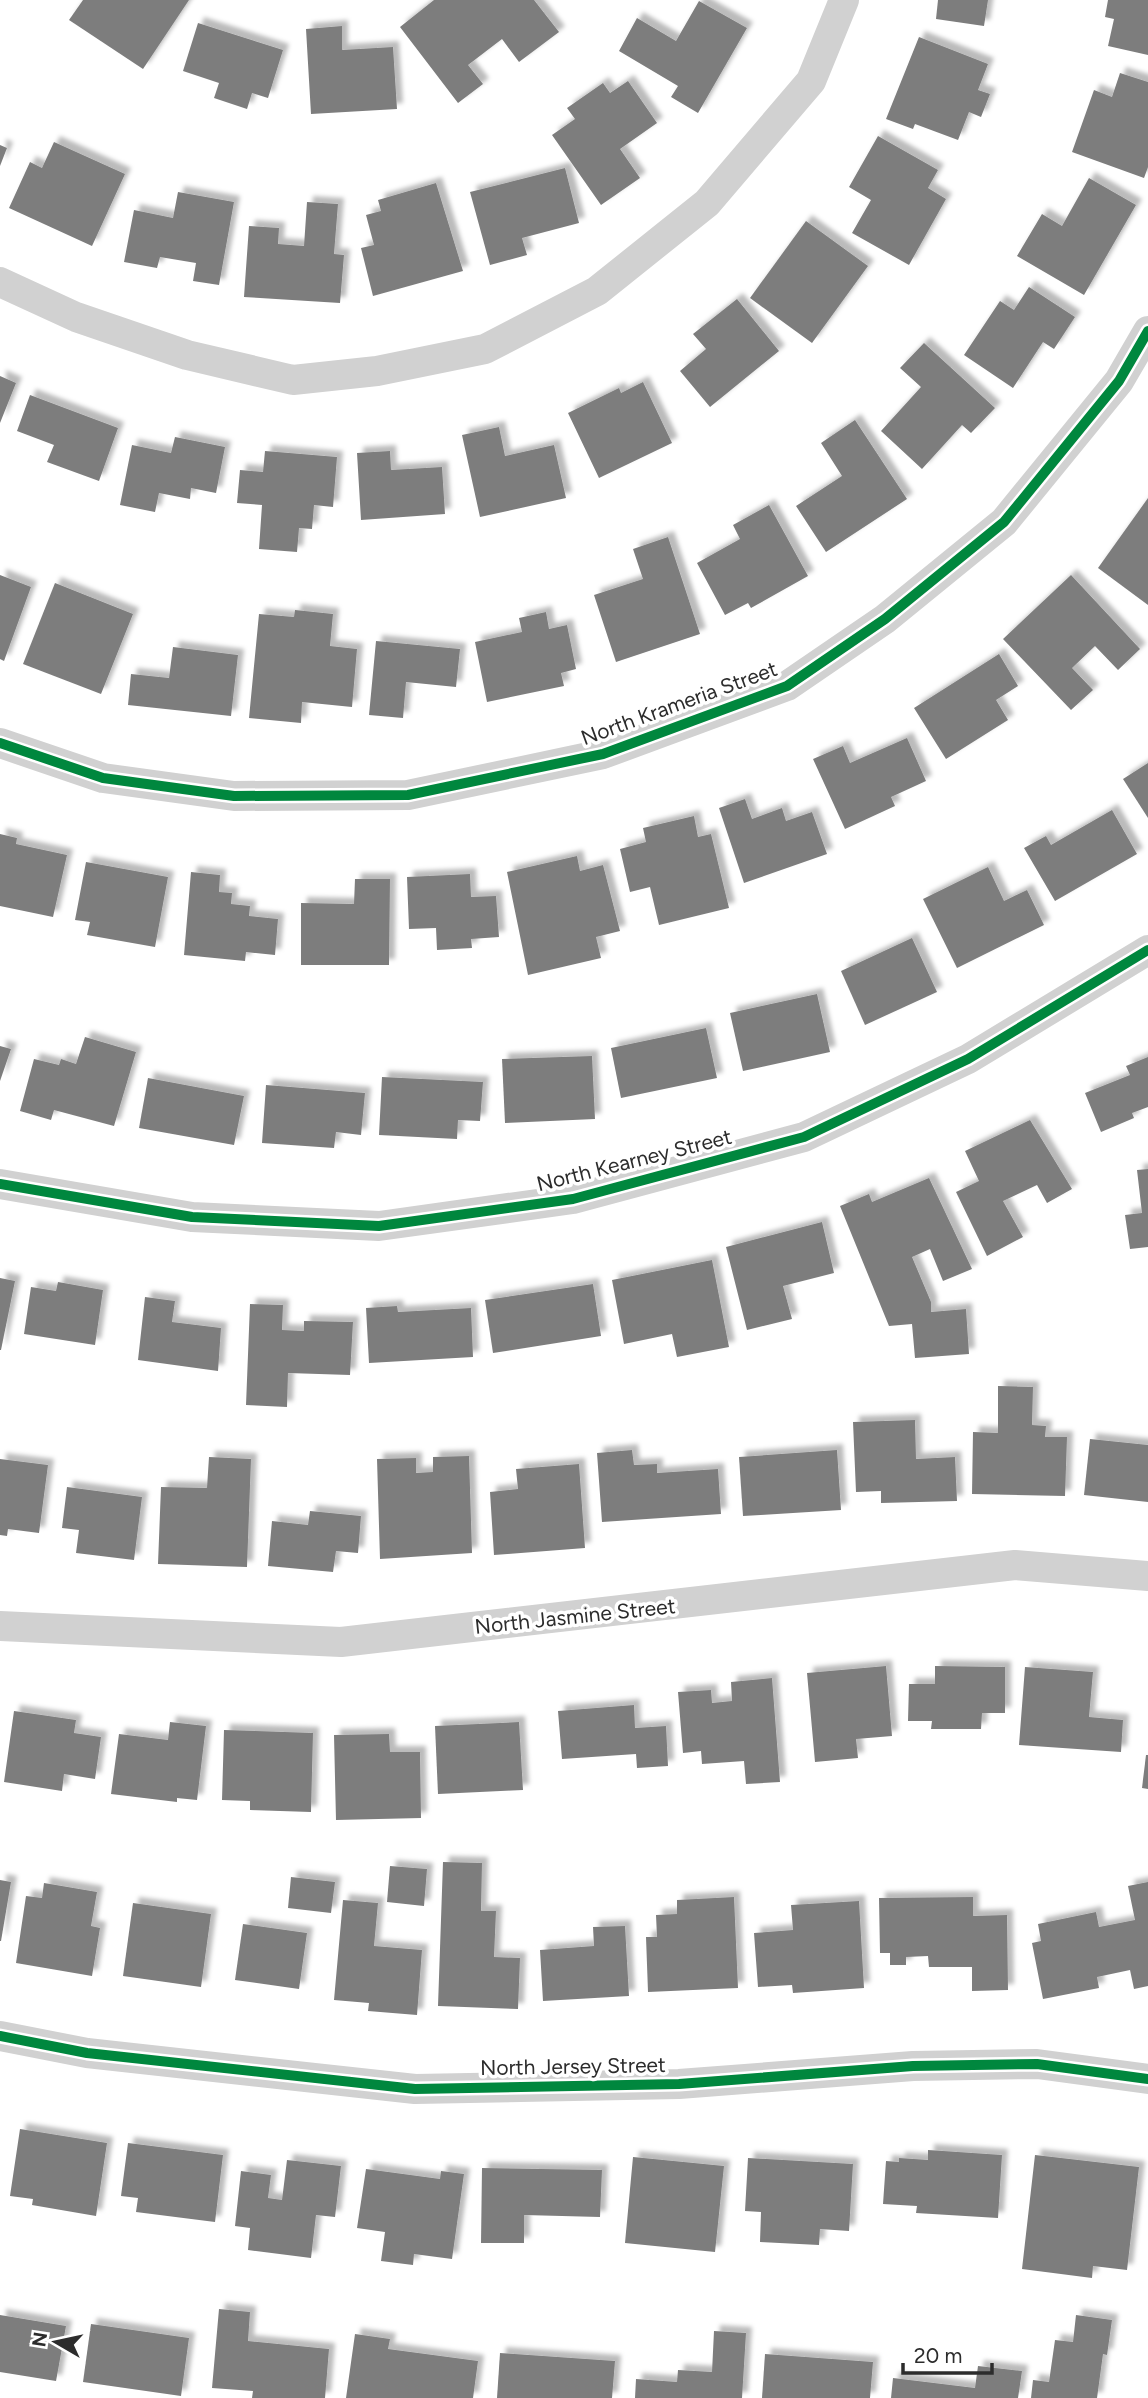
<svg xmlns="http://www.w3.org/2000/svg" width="1148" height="2398" viewBox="0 0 1148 2398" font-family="Figtree,sans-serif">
<defs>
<filter id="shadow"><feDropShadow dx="6" dy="-6" stdDeviation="2" flood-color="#0004"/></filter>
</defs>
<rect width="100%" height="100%" fill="#fff"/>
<g fill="#7d7d7d" filter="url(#shadow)">
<polygon points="83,0 189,0 143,69 69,20"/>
<polygon points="434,0 534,0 559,32 519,62 502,39 468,65 483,84 458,103 400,27"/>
<polygon points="938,0 988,0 984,26 936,19"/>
<polygon points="1108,0 1148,0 1148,55 1108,46 1114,19 1105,17"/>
<polygon points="699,1 747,28 698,113 671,97 678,86 619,51 637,18 676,41"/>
<polygon points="198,23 283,50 268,98 252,93 247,109 214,98 219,83 183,71"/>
<polygon points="342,26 342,50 393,47 397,109 311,114 306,29"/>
<polygon points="919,37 988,64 978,90 990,94 981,117 969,112 958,140 915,124 913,129 886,119"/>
<polygon points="1120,73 1148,82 1148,167 1144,178 1072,152 1094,90 1112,97"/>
<polygon points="628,81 657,123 620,149 640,178 601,205 552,135 575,119 567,108 603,83 610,93"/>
<polygon points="878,136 938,170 928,188 946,199 909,265 852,233 871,200 849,187"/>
<polygon points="54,142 125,174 92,246 9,208 30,162 42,168"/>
<polygon points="0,145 7,148 0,166"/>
<polygon points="565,168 579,223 522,238 527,255 490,265 470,192"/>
<polygon points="1089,178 1136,205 1084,295 1017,256 1042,214 1062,226"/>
<polygon points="436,183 463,271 373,296 361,248 374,245 366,215 381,211 378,200"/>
<polygon points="178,192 234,202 219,285 193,281 196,263 160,257 157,268 124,262 134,210 173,218"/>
<polygon points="307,202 338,204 334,254 344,255 340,303 244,297 249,226 279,228 278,244 304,246"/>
<polygon points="806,221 868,266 812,343 750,298"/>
<polygon points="1029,287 1075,317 1054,349 1043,342 1013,388 964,355 1000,301 1014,310"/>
<polygon points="737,299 779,351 710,407 680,371 706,349 693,334"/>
<polygon points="924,343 995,408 971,433 962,425 922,469 881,431 921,387 900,368"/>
<polygon points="0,376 16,383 0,423"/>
<polygon points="643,382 672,443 599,478 568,413 619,388 621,393"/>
<polygon points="30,395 118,428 99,481 47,462 54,445 17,431"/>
<polygon points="855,420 907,499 826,552 796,506 842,476 821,443"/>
<polygon points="499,427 505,456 554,445 566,498 480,517 462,435"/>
<polygon points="175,437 225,447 216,493 191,488 190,499 159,493 155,512 120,505 132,445 171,453"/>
<polygon points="265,451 337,457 333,507 314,505 312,529 299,528 297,552 259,549 262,505 237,503 240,470 263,472"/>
<polygon points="390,451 391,470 442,467 445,514 361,520 357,453"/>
<polygon points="1148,498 1148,605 1098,568"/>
<polygon points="769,505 808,576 751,608 748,603 725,615 697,563 740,539 733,525"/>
<polygon points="668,537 700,634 616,662 594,595 643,579 633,549"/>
<polygon points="0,575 31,587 4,661 0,659"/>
<polygon points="1071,575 1140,649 1118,670 1095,646 1072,668 1093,690 1071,710 1003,639"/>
<polygon points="55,583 133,614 101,694 23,664"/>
<polygon points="295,610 333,614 330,646 357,649 352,707 302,702 301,723 249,718 259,614 294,617"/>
<polygon points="546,612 549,629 567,625 576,669 561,673 564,686 487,702 475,642 522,632 519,618"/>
<polygon points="376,641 460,649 456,687 406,682 403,718 369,715"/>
<polygon points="173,647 238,655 231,716 128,705 131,674 169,678"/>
<polygon points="999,654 1018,686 996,700 1008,720 946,759 914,708"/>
<polygon points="907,738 926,781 891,797 895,806 845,829 813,759 843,746 850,763"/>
<polygon points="1148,763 1148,818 1123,779"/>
<polygon points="745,799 752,819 782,808 786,821 812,812 827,854 744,883 719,808"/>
<polygon points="1112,810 1137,854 1055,901 1024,848 1046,836 1051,845"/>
<polygon points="694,816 698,837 711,834 729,908 659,925 650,887 630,892 620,849 646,842 643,828"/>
<polygon points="0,834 17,838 16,844 67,855 53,917 0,906"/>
<polygon points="577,856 580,871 603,865 620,931 596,937 601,958 528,975 507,872"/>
<polygon points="86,862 168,877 155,947 87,935 90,922 75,920"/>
<polygon points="988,867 1004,901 1027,890 1044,925 957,968 923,899"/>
<polygon points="191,872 220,875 219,892 232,893 231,904 250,906 249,916 278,919 275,955 246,952 245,961 184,955"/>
<polygon points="470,874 471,897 496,896 499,937 471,939 472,948 437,950 436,928 409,929 407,877"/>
<polygon points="355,879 390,879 389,965 301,965 301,903 354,904"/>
<polygon points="912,938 937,992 865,1025 841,971"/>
<polygon points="817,994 830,1052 743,1071 730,1013"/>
<polygon points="706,1028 717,1078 621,1098 611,1048"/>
<polygon points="85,1037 136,1052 114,1126 54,1110 51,1120 20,1111 34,1059 59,1065 61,1059 76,1064"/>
<polygon points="0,1046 11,1049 0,1081"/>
<polygon points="592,1056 595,1119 505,1123 502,1059"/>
<polygon points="1148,1057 1148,1107 1132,1113 1134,1118 1101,1132 1085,1093 1130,1075 1126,1066"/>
<polygon points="382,1077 483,1082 480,1121 458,1120 457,1139 379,1135"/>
<polygon points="148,1078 244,1096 234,1145 139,1128"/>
<polygon points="266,1085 365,1093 361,1135 336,1132 334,1148 262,1143"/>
<polygon points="1030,1120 1072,1189 1047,1203 1037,1185 1003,1201 1023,1237 987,1256 956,1192 979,1181 965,1151"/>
<polygon points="1148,1169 1148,1247 1130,1249 1125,1215 1142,1213 1137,1170"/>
<polygon points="929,1178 972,1269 943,1281 930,1249 912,1257 931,1302 931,1312 966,1309 969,1354 915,1358 912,1324 889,1326 840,1206 869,1194 872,1202"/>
<polygon points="822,1222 834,1273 783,1286 792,1319 747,1330 726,1247"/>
<polygon points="712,1260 729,1347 677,1357 672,1334 624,1344 612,1280"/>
<polygon points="0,1278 15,1281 1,1350 0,1350"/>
<polygon points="58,1282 103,1290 95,1345 24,1334 31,1287 56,1291"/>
<polygon points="593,1284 601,1336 493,1353 485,1300"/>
<polygon points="145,1297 175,1301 172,1322 221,1328 218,1371 138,1360"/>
<polygon points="250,1304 283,1305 282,1330 304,1331 304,1321 353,1322 350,1375 288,1373 287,1407 246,1405"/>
<polygon points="397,1306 398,1312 471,1308 473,1357 369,1363 366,1308"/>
<polygon points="998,1386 1033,1387 1032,1425 1046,1426 1045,1437 1067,1437 1065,1496 972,1494 973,1432 998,1433"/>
<polygon points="915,1420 916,1459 955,1457 957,1501 881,1503 881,1491 856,1492 853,1422"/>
<polygon points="1090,1439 1148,1445 1148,1502 1084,1495"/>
<polygon points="632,1450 634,1465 657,1464 657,1473 718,1469 721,1514 602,1522 597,1453"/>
<polygon points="837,1450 841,1510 743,1516 739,1457"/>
<polygon points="469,1456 472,1553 380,1559 377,1459 416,1458 416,1473 433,1472 433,1457"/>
<polygon points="209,1457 251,1459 247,1567 158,1564 161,1487 207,1488"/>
<polygon points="0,1459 48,1465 39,1533 8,1529 7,1536 0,1535"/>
<polygon points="579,1464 585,1548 494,1555 490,1492 518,1489 516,1469"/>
<polygon points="67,1487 142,1497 134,1560 76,1553 79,1530 62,1528"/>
<polygon points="310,1511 361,1516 358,1553 336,1551 333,1572 268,1566 272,1521 308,1525"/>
<polygon points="886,1666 892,1736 856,1739 858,1758 815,1762 807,1673"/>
<polygon points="935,1666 1005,1667 1005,1713 982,1713 981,1729 931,1729 932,1721 908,1721 909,1684 935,1684"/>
<polygon points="1025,1667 1093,1672 1089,1717 1123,1720 1121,1752 1019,1745"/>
<polygon points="772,1678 780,1782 746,1784 744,1761 702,1764 701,1751 683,1753 678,1692 711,1690 712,1703 732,1701 731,1682"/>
<polygon points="634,1705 635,1728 666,1726 668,1766 637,1768 636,1754 562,1759 558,1711"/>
<polygon points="14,1711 76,1720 74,1733 101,1737 95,1779 64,1774 62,1791 4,1782"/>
<polygon points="170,1722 206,1726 197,1800 177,1798 177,1802 111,1794 119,1734 168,1740"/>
<polygon points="519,1722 523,1790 438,1794 435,1726"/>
<polygon points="224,1730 313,1733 311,1812 250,1810 250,1801 222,1800"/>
<polygon points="389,1734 390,1752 420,1752 421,1818 336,1820 334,1735"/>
<polygon points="1146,1755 1148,1755 1148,1789 1142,1788"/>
<polygon points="443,1862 482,1863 481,1911 496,1911 494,1957 520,1958 518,2009 438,2006"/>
<polygon points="390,1866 427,1869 424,1906 387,1902"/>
<polygon points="291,1877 335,1882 331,1913 288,1908"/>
<polygon points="0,1880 11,1882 1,1941 0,1941"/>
<polygon points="1148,1882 1148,1986 1134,1989 1130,1970 1097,1977 1099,1988 1043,1999 1032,1943 1041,1941 1038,1924 1096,1912 1099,1927 1135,1920 1128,1886"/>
<polygon points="44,1883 97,1892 91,1926 100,1928 92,1976 16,1963 26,1896 42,1898"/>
<polygon points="734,1897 738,1988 648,1992 646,1937 657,1937 656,1915 677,1914 677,1900"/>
<polygon points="973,1897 973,1916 1007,1915 1008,1990 972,1991 972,1967 929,1967 928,1956 906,1957 906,1965 890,1965 890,1953 880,1953 879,1898"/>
<polygon points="343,1900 378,1903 374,1946 422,1950 417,2015 368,2011 369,2003 334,2000"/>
<polygon points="859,1901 864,1988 793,1993 792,1985 758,1987 754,1933 793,1930 791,1905"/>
<polygon points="133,1903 211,1914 201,1987 123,1976"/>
<polygon points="243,1924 307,1933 299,1989 235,1980"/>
<polygon points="625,1926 629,1996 543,2001 540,1950 594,1946 593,1927"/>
<polygon points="20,2129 107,2143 96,2216 32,2205 33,2199 10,2196"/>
<polygon points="128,2143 223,2155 215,2222 136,2212 138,2198 121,2196"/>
<polygon points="928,2150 1002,2155 998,2218 916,2213 917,2206 883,2204 886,2161 899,2162 899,2158 928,2160"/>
<polygon points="1035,2155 1139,2167 1127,2270 1093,2266 1092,2278 1022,2269"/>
<polygon points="633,2157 724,2166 715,2252 625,2243"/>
<polygon points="748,2158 853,2164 849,2231 820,2229 819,2245 760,2242 761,2212 745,2211"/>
<polygon points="287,2160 341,2166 335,2217 316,2215 311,2258 248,2250 250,2228 235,2226 241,2171 271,2175 268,2198 282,2200"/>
<polygon points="482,2168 602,2170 600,2217 524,2215 524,2243 481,2243"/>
<polygon points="366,2169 440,2179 441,2171 464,2174 452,2259 414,2254 413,2265 381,2261 385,2232 357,2228"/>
<polygon points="219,2309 250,2312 248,2341 329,2349 325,2398 252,2398 253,2391 212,2388"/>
<polygon points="0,2315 66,2326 56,2381 0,2372"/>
<polygon points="1076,2315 1112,2320 1107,2355 1103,2354 1097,2398 1031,2398 1033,2380 1049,2382 1055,2340 1073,2342"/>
<polygon points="91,2324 189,2338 181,2396 83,2382"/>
<polygon points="714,2331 746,2333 742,2398 635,2398 636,2379 677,2382 678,2370 712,2372"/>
<polygon points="355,2334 390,2339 388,2349 478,2361 473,2398 346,2398"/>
<polygon points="500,2353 615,2361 612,2398 497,2398"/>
<polygon points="765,2354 873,2362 870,2398 762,2398"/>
<polygon points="978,2366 1022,2371 1018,2398 891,2398 893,2378 975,2388"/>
</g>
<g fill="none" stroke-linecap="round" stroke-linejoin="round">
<g stroke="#d1d1d1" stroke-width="30">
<polyline points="0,282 76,317 187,355 293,380 377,371 485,349 597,291 707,203 811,81 844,0"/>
<polyline points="0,743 103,778 234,796 408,795 603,754 787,686 885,619 1004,522 1119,381 1148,331"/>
<polyline points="0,1184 192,1217 379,1226 573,1199 804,1137 968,1059 1148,950"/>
<polyline points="0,1626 341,1642 1015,1565 1148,1576"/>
<polyline points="0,2036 87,2053 415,2089 679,2084 913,2066 1037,2064 1148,2079"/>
</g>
<defs>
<g id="cycleway">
<polyline points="0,743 103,778 234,796 408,795 603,754 787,686 885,619 1004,522 1119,381 1148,331"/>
<polyline points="0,1184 192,1217 379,1226 573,1199 804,1137 968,1059 1148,950"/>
<polyline points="0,2036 87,2053 415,2089 679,2084 913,2066 1037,2064 1148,2079"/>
</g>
</defs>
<use href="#cycleway" stroke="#fff" stroke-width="15"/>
<use href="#cycleway" stroke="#00873e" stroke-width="10"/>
</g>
<g text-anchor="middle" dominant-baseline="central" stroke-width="7" stroke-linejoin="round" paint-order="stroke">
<g font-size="21" fill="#2c2c2c" stroke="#fff">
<text transform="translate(679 703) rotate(-20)">North Krameria Street</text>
<text transform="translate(634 1160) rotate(-14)">North Kearney Street</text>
<text transform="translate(575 1616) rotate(-6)">North Jasmine Street</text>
<text transform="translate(573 2066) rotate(-1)">North Jersey Street</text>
</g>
</g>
<g transform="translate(56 2342) rotate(279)" stroke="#ffffff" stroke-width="5" paint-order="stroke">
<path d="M0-5L12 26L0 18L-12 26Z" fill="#2c2c2c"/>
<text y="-10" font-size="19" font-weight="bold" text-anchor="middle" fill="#2c2c2c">N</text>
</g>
<path d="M903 2363v10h89v-10" fill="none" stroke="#2c2c2c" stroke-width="3.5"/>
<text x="914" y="2363" font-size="21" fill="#2c2c2c" stroke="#ffffff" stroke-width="5" paint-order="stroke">20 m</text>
</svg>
